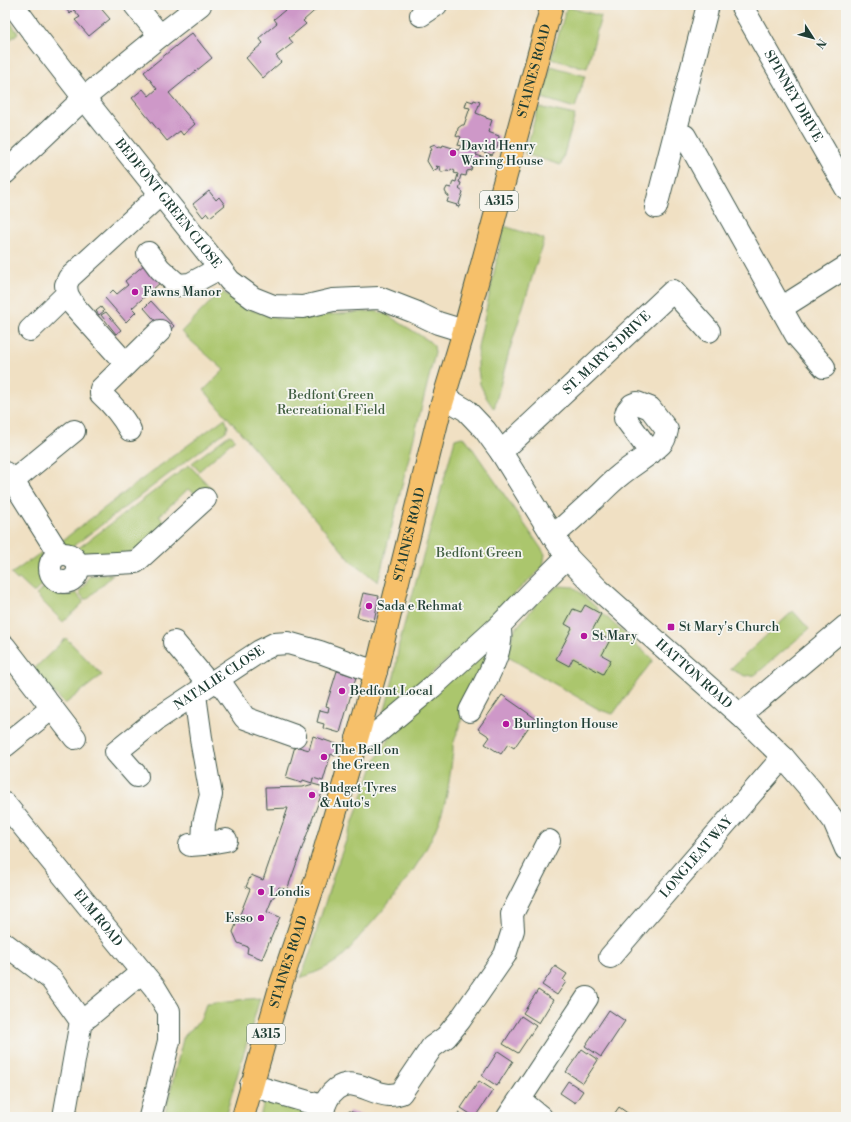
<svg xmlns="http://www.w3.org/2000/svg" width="851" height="1122" viewBox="0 0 851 1122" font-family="'Libre Bodoni',serif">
<rect width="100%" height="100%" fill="#f6f6f2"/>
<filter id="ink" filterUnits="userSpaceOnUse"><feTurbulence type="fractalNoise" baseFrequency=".025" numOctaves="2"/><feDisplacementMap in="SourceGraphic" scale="8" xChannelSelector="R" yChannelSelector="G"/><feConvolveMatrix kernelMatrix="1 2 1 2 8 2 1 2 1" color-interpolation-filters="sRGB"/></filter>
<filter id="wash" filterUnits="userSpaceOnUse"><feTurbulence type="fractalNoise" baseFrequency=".012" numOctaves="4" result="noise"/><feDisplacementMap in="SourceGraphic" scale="16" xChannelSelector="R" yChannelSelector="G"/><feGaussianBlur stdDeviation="0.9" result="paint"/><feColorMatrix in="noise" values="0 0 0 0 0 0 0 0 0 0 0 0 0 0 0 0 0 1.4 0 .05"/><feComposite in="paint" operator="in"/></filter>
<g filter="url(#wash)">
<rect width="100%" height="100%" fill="#f0e0c3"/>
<g fill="#abc66d" stroke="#658250">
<polygon points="567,7 601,16 587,68 551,59"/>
<polygon points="5,14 18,33 5,44"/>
<polygon points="551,66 585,76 575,108 542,98"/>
<polygon points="538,107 575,115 561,165 525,154"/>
<polygon points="504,226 544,239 509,352 494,409 486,397 480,384 478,369 478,347"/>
<polygon points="221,291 246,308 279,319 374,311 386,314 429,341 434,346 435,353 378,582 352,562 204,390 224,370 181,332"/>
<polygon points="225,418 228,427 226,431 72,547 65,546 59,543 154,470"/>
<polygon points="229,435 232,436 235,439 199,471 192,463"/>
<polygon points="462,437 466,439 545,554 543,567 515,593 513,595 516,598 484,628 384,714 395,672 399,644 455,439"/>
<polygon points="189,465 213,490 211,492 198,495 188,489 159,516 169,528 150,546 88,566 76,550"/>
<path d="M 42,552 C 37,567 37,570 42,585 L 35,592 L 33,592 L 19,579 L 17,580 L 11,574 Z"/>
<polygon points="114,574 87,599 84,599 79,592 86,583 90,576"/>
<polygon points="558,586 574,587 653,660 613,714 600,710 508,657 513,632 537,603"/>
<path d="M 44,587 C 55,596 62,598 76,593 L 83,601 L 83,603 L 63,622 L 36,595 Z"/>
<polygon points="793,611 809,629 755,675 745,676 730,669"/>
<polygon points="66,638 102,675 65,704 33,670"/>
<path d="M 483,652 L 489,658 L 465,709 L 453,745 L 453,752 C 450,772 449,792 442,812 C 427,859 393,900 360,936 C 352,946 343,958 332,964 C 323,970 311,974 301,978 L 312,947 L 320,919 L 335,871 L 375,761 L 404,716 Z"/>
<polygon points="260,998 225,1117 164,1117 184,1035 195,1026 202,1017 206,1003"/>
<polygon points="272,1100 307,1108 312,1117 260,1117 264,1101"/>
</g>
<g id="blocks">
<g fill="#ce98c8">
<polygon points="63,5 94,5 95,6 98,5 110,19 89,36 75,20 80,17 74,10 70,14"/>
<polygon points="289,5 321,5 303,21 306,24 289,38 293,43 276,56 281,62 263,78 246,58 263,43 259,38 277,23 274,19 290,6"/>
<polygon points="192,33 212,58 169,93 195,124 183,135 180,131 167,141 132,98 143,89 149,96 157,89 144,72"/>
<polygon points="467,100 473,102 474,100 480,102 476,113 486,117 486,118 492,120 488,132 499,136 498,146 492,155 478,150 476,155 492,160 491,165 471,159 470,164 472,166 471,170 467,171 466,176 461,175 459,182 461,183 459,189 463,192 459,204 460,205 459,207 456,206 457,205 447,202 449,196 447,195 445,191 447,187 451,188 453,181 456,182 458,174 454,173 455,171 451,169 451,171 447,170 443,172 441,172 440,167 436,166 438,168 433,171 427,161 430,151 432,150 430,146 435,144 437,147 440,146 442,147 443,145 459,150 461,146 458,145 461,137 459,136 457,137 456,135 457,134 458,128 462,125 464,125 470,108 465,107"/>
<polygon points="209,191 216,200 219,197 225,205 210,217 207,213 203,217 193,204"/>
<polygon points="145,264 161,282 132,308 136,312 126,322 105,298 113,290 117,294 128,285 125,281"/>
<polygon points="151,301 174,326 167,334 144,308"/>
<polygon points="101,307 104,311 99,315 96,311"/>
<polygon points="106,312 121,330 116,334 101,315"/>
<polygon points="363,593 379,596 374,621 357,617"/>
<polygon points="585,605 601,614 592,631 610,640 602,655 611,660 603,674 573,658 569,666 556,659 572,628 565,624 573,609 581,612"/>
<polygon points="337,671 356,677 340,733 323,728 324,724 317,722 320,710 328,712 329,707 326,706"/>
<polygon points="502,695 535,718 514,748 508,744 501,754 485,744 490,737 478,729"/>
<polygon points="313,736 339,745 335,756 331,754 323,781 313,778 312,783 303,780 302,783 286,778 295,746 309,750"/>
<polygon points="313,784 324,787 287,890 279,887 274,897 273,897 267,912 280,917 262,959 247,953 248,947 238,943 233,932 250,889 246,887 251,875 263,880 288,808 266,809 265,788 303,787"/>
<polygon points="555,966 567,974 563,980 566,982 557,995 542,985"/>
<polygon points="538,990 553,1000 539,1023 523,1013"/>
<polygon points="609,1010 625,1021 601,1057 585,1046"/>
<polygon points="521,1016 536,1026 518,1053 503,1044"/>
<polygon points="582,1049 598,1060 583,1083 566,1072"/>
<polygon points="498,1051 513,1061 497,1086 482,1076"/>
<polygon points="479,1081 493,1090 475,1117 461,1108"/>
<polygon points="568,1081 583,1091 575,1103 560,1093"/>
<polygon points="619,1107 633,1117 612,1117"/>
<polygon points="349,1111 366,1117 347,1117"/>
<polygon points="459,1112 467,1117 455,1117"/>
</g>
</g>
</g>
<g filter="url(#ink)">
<use href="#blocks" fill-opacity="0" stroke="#3e5549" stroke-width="1"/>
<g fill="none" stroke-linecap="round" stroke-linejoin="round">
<defs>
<g id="minor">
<path id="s1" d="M 13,5 L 32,31 L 84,98 L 230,281 L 253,298 L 273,306 L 303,307 L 333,300 L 379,298 L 415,312 L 438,323 L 464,331"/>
<polyline points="135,5 160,36"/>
<path id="s2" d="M 741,5 L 846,188"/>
<polyline points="421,15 436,5"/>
<polyline points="685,136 781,308 796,335 824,367"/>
<polyline points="5,173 84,98 160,36 200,5"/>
<polyline points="656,207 708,5"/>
<polyline points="148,253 160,269 178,285 190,284 220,268"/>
<polyline points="781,308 846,267"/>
<polyline points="30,330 67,294"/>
<polyline points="126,364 74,306 67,294 66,285 69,278 154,200 162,195"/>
<path id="s3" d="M 444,397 L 466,410 L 485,430 L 501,452 L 553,536 L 568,558 L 598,589 L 740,715 L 783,757 L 812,791 L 834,821 L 846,849"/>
<path d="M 130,430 C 122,416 113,405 101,394 L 101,389 L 160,331"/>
<path id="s4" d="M 501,452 L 673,291 L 709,331"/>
<polyline points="5,473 13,481 59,554"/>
<polyline points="13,481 74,431"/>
<path d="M 553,536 C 566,525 579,513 592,501 C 601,493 610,483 619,476 C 632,465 650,455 661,444 C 665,440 666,435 667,430 L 650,408 L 637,403 L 632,405 L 627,411 L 625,418 L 651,453"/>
<circle cx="64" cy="568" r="14"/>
<polyline points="78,565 136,562 205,499"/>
<polyline points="174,642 209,684"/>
<polyline points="5,647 52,708 5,746"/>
<polyline points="218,679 245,718 295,736"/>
<polyline points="52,708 75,738"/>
<path d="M 470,711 C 480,690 507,649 499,626"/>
<polyline points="740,715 846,626"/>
<polyline points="357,739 378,732 432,687 499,626 531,593 561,563 568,558"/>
<path id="s5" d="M 137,776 L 116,752 L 157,719 L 260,651 L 274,644 L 288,643 L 320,652 L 364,668 L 376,671"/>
<path id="s6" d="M 5,804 L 155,988 L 169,1011 L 169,1041 L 150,1117"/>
<polyline points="203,844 226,840"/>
<polyline points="190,845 203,844 204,823 211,795 202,745 195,695"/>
<polyline points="5,944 51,979 81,1021 64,1117"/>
<path id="s7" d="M 610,957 L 783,757"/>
<polyline points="81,1021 89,1016 142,972"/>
<polyline points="251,1085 315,1104 323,1112 321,1117"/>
<polyline points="520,1100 541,1117"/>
<path d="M 323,1112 C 325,1102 328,1095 336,1089 C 354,1076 370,1094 389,1095 C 393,1095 398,1094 401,1093 L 432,1047 L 446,1037 L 460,1020 L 505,955 L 513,930 L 512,914 L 549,841"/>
<polyline points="508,1117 587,998"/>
</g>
<g id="major">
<path id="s8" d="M 243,1117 L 281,984 L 317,876 L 357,739 L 376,671 L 440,410 L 464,331 L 552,5"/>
</g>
</defs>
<use href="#minor" stroke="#3e5549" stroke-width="24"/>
<use href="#major" stroke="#3e5549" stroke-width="24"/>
<use href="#minor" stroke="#fff" stroke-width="22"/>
<use href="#major" stroke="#f6c06b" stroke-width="22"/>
</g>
</g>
<g fill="#b5179e" stroke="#f6f6f2" stroke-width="1.5">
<circle cx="453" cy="153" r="4"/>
<circle cx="135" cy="292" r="4"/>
<circle cx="369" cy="606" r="4"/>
<rect x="667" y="623" width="8" height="8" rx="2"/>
<circle cx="584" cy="636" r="4"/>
<circle cx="342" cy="691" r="4"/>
<circle cx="506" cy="724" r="4"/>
<circle cx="324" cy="757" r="4"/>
<circle cx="312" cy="795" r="4"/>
<circle cx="261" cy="892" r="4"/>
<circle cx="261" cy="918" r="4"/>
</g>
<g text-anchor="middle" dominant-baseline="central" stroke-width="3.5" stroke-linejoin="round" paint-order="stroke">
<g fill="#f6f6f2" stroke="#60746d" stroke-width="1">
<rect x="480" y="191" width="38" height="20" rx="3"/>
<rect x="247" y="1024" width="38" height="20" rx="3"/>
</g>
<g font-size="12" font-weight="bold" fill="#1f3d34">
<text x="499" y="201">A315</text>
<text x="266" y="1034">A315</text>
</g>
<g font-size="13" fill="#1f3d34" stroke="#f6f6f2">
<text stroke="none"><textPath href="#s8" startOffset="1086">STAINES ROAD</textPath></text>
<text stroke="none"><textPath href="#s2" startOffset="105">SPINNEY DRIVE</textPath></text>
<text stroke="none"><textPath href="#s1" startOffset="252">BEDFONT GREEN CLOSE</textPath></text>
<text stroke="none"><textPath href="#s4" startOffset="145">ST. MARY'S DRIVE</textPath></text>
<text stroke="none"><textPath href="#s8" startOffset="606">STAINES ROAD</textPath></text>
<text stroke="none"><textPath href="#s3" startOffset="377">HATTON ROAD</textPath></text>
<text stroke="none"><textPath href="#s5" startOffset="159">NATALIE CLOSE</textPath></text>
<text stroke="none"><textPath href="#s7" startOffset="132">LONGLEAT WAY</textPath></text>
<text stroke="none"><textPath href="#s6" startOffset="147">ELM ROAD</textPath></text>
<text stroke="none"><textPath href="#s8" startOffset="162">STAINES ROAD</textPath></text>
</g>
<g font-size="13" fill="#1f3d34" stroke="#f6f6f2" text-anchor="start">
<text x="461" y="146">David Henry<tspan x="461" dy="15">Waring House</tspan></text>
<text x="143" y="292">Fawns Manor</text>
<text x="377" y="606">Sada e Rehmat</text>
<text x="679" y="627">St Mary's Church</text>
<text x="592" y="636">St Mary</text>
<text x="350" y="691">Bedfont Local</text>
<text x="514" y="724">Burlington House</text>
<text x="332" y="750">The Bell on<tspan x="332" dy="15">the Green</tspan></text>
<text x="320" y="788">Budget Tyres<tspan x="320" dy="15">&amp; Auto's</tspan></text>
<text x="269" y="892">Londis</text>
<text x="253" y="918" text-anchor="end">Esso</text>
</g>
<g font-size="13" fill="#425f42" stroke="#f6f6f2">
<text x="331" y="395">Bedfont Green<tspan x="331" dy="15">Recreational Field</tspan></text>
<text x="479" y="553">Bedfont Green</text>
</g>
</g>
<rect width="851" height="1122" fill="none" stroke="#f6f6f2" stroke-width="20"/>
<g transform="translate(813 38) rotate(126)" stroke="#f6f6f2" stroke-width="3" paint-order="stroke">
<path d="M0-3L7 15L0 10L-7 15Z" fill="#1f3d34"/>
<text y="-6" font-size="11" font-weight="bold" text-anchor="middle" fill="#1f3d34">N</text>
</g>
</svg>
